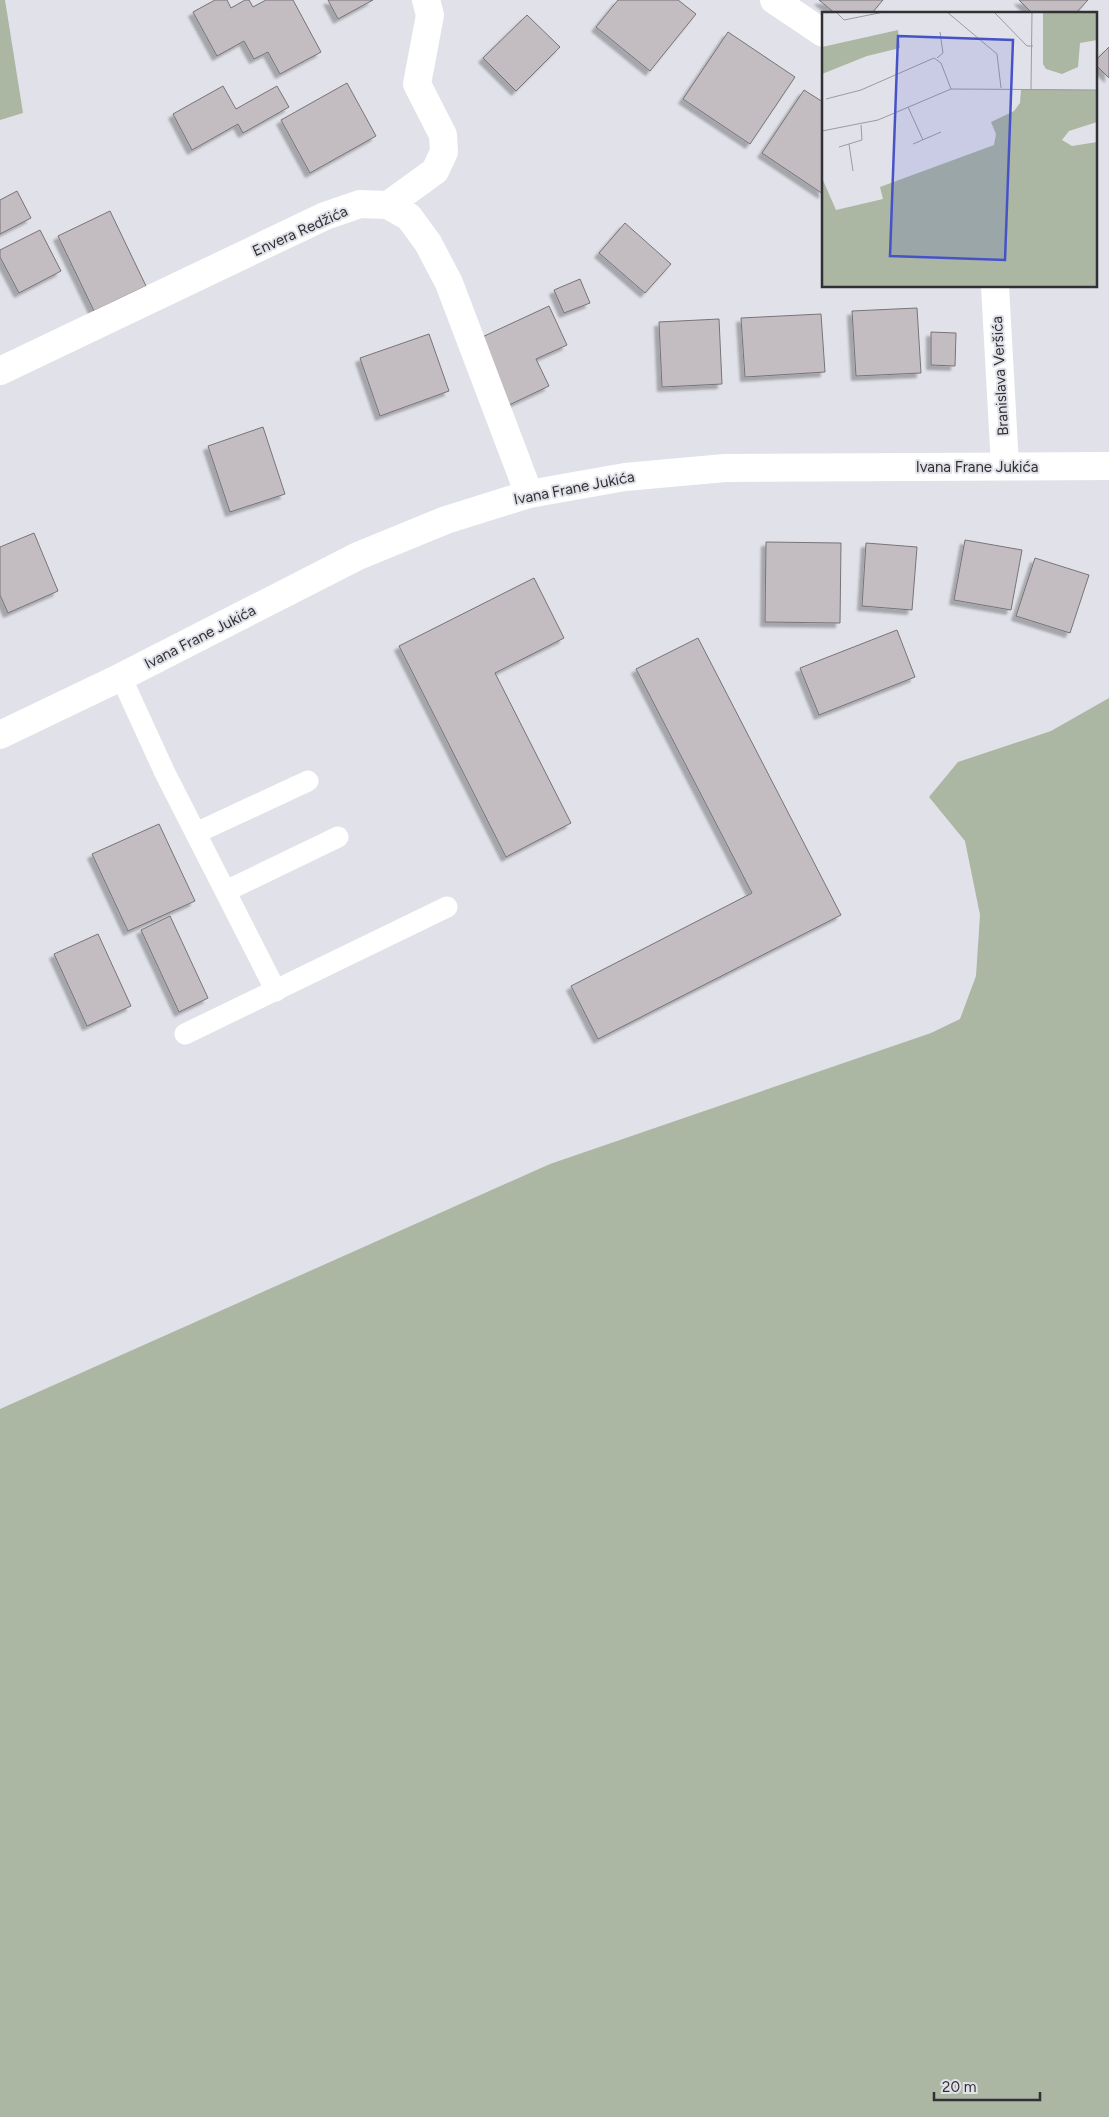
<svg xmlns="http://www.w3.org/2000/svg" width="1109" height="2117" viewBox="0 0 1109 2117" font-family="Figtree,sans-serif">
<defs>
<filter id="shadow"><feDropShadow dx="-4.5" dy="4.5" stdDeviation="1" flood-color="#0004"/></filter>
</defs>
<rect width="100%" height="100%" fill="#e1e2e9"/>
<g fill="#abb6a3">
<polygon points="0,0 5,0 23,113 0,120"/>
<polygon points="1109,698 1109,2117 0,2117 0,1409 550,1164 931,1033 960,1019 976,976 980,915 965,841 929,797 958,762 1051,731"/>
</g>
<g fill="#c3bdc2" stroke="#787377" filter="url(#shadow)">
<polygon points="215,0 227,0 231,8 245,0 249,0 253,7 266,0 293,0 321,52 280,74 268,52 254,59 244,41 217,56 193,12"/>
<polygon points="328,0 373,0 338,19"/>
<polygon points="618,0 678,0 696,14 650,71 596,27"/>
<polygon points="819,0 883,0 871,14 836,14"/>
<polygon points="1019,0 1088,0 1075,14 1033,14"/>
<polygon points="527,15 560,47 516,91 483,58"/>
<polygon points="728,32 795,77 750,144 683,99"/>
<polygon points="1109,47 1109,78 1095,64 1095,61"/>
<polygon points="347,83 376,136 310,173 281,120"/>
<polygon points="223,86 236,109 277,86 289,107 243,133 238,124 192,150 173,114"/>
<polygon points="804,90 823,102 823,194 762,153"/>
<polygon points="17,191 31,218 0,234 0,200"/>
<polygon points="110,211 146,286 94,311 58,236"/>
<polygon points="625,223 671,264 645,293 599,253"/>
<polygon points="40,230 61,271 19,293 0,257 0,250"/>
<polygon points="580,279 590,303 564,313 554,290"/>
<polygon points="549,306 567,345 536,359 549,386 509,405 478,339"/>
<polygon points="917,308 921,373 856,376 852,311"/>
<polygon points="821,314 825,372 745,377 741,318"/>
<polygon points="719,319 722,384 662,387 659,322"/>
<polygon points="931,332 956,333 955,366 931,365"/>
<polygon points="429,334 449,391 380,416 360,358"/>
<polygon points="263,427 285,494 230,512 208,446"/>
<polygon points="34,533 58,591 8,613 0,595 0,547"/>
<polygon points="965,540 1022,550 1011,610 954,600"/>
<polygon points="766,542 841,543 840,623 765,622"/>
<polygon points="866,543 917,547 912,610 862,606"/>
<polygon points="1035,558 1089,575 1070,633 1016,616"/>
<polygon points="534,578 564,638 495,673 571,823 506,857 399,646"/>
<polygon points="897,630 915,677 819,715 800,668"/>
<polygon points="698,638 841,915 598,1039 571,986 752,893 636,669"/>
<polygon points="159,824 195,901 128,931 92,854"/>
<polygon points="170,916 208,998 179,1012 141,930"/>
<polygon points="98,934 131,1006 87,1026 54,954"/>
</g>
<g fill="none" stroke-linecap="round" stroke-linejoin="round">
<g stroke="#fff" stroke-width="21">
<polyline points="121,677 165,773 276,991"/>
<polyline points="196,833 308,781"/>
<polyline points="226,891 338,837"/>
<polyline points="185,1034 447,907"/>
</g>
<g stroke="#fff" stroke-width="28">
<polyline points="774,0 823,33"/>
<polyline points="388,205 435,171 444,152 443,135 417,84 430,15 426,0"/>
<polyline points="995,286 1005,466"/>
<polyline points="0,371 325,216 360,204 388,205 409,217 428,243 449,283 529,494"/>
<polyline points="0,735 121,677 358,556 446,520 529,494 625,477 725,468 1109,466"/>
</g>
</g>
<g text-anchor="middle" dominant-baseline="central" stroke-width="4" stroke-linejoin="round" paint-order="stroke">
<g font-size="15" fill="#313134" stroke="#e1e2e9">
<text transform="translate(300 231) rotate(-24)">Envera Redžića</text>
<text transform="translate(1000 376) rotate(-93)">Branislava Veršića</text>
<text x="977" y="467">Ivana Frane Jukića</text>
<text transform="translate(574 488) rotate(-11)">Ivana Frane Jukića</text>
<text transform="translate(200 637) rotate(-27)">Ivana Frane Jukića</text>
</g>
</g>
<g transform="translate(822 12)">
<rect width="275" height="275" fill="#e1e2e9"/>
<path d="M 221,0 L 275,0 L 275,28 L 258,31 L 256,55 L 240,62 L 224,57 L 221,52 ZM 76,18 L 78,36 L 45,44 L 0,62 L 0,35 ZM 199,77 L 275,78 L 275,110 L 247,119 L 240,128 L 250,134 L 275,130 L 275,275 L 0,275 L 0,166 L 14,198 L 61,187 L 58,175 L 172,133 L 174,122 L 169,110 L 192,99 L 198,91 Z" fill="#abb6a3"/>
<path fill="none" stroke="#9b9ba1" stroke-width="1" d="M 14,0 L 22,8 L 62,0M 125,0 L 175,42 L 179,76M 172,0 L 205,34 L 211,34M 115,46 L 121,41 L 118,20M 209,77 L 210,0M 4,87 L 39,78 L 112,46 L 119,51 L 129,77M 86,95 L 101,128M 0,119 L 56,108 L 129,77 L 275,78M 27,132 L 31,159M 91,132 L 119,120M 17,135 L 40,128 L 39,113"/>
<path fill="#4653c7" fill-opacity="0.15" stroke="#4653c7" stroke-width="2.5" d="M 76,24 L 191,28 L 183,248 L 68,244 Z"/>
<rect width="275" height="275" fill="none" stroke="#313134" stroke-width="2.5"/>
</g>
<path d="M934 2092v8h106v-8" fill="none" stroke="#313134" stroke-width="2.5"/>
<text x="942" y="2092" font-size="15" fill="#313134" stroke="#e1e2e9" stroke-width="4" paint-order="stroke">20 m</text>
</svg>
